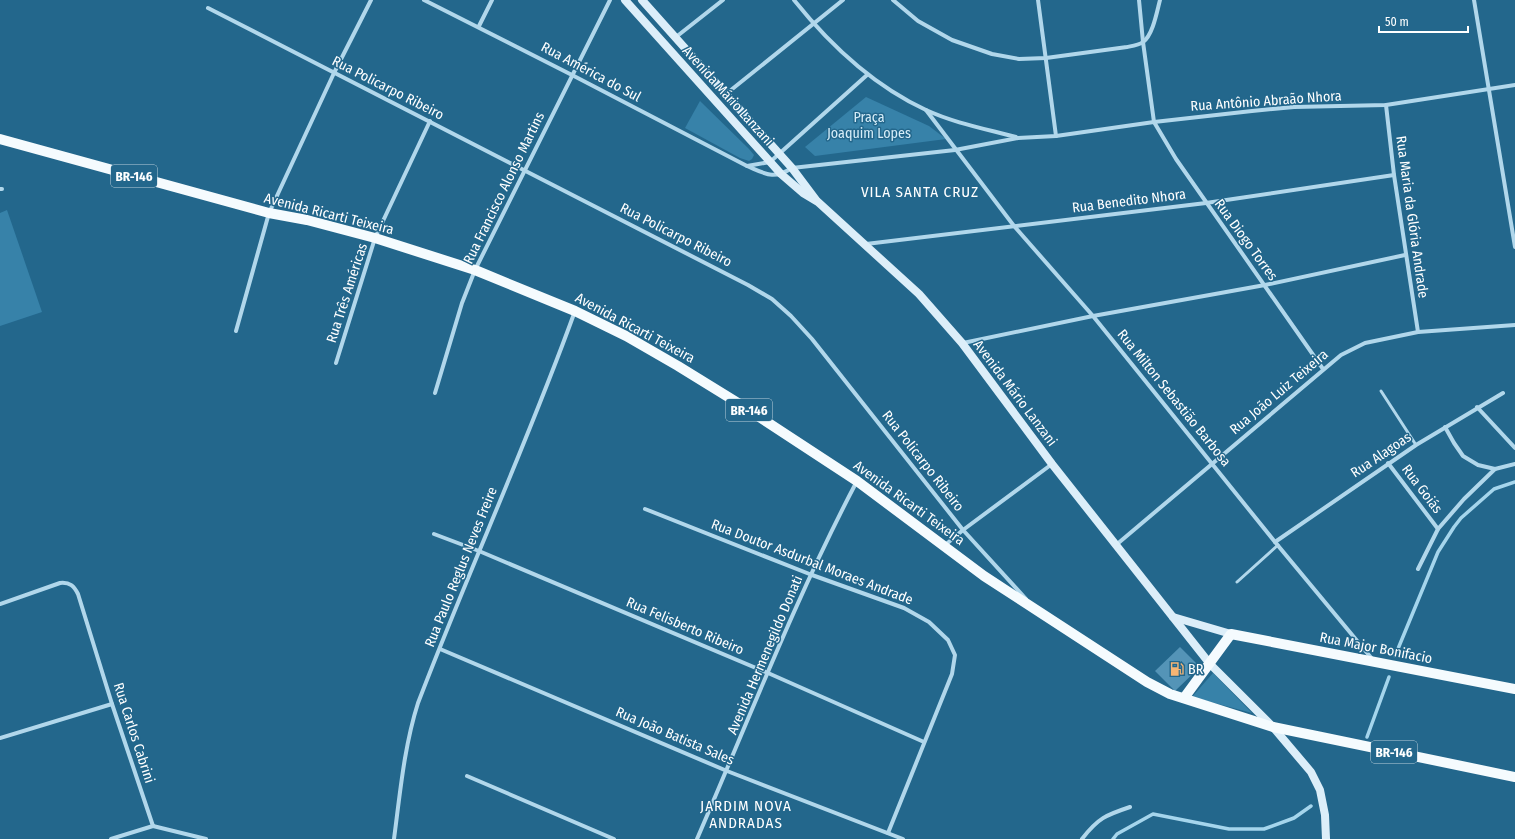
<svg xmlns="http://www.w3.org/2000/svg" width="1515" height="839" viewBox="0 0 1515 839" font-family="'Fira Sans Condensed',sans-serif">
<rect width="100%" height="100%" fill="#23678c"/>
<g fill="#3782a9">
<polygon points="866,97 929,126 946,139 815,156 805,147"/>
<polygon points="700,101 749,149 754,155 752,159 749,161 740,158 685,128"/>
<polygon points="7,210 42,312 0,326 0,213"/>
<polygon points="1213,673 1252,713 1192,697"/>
</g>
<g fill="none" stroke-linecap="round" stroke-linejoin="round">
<g stroke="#a5d5ec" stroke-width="3.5">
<polyline points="1395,656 1438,552 1454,527 1461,518 1494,489 1515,482"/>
<polyline points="1367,737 1389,677"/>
<polyline points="1113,839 1117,834 1153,814 1229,829 1264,829 1294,818 1311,806"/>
</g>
</g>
<polygon fill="#5494b7" points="1180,647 1200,667 1175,691 1155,671"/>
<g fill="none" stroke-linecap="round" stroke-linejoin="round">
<g stroke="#b1d7eb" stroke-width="3">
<polyline points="1381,391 1416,445"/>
<polyline points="1237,582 1278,545"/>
</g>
<g stroke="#b1d7eb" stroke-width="4">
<path d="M 424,0 L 572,75 L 747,166 C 766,174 773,180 792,168 L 955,150 L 1018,138 L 1056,136 L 1154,122 L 1252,111 L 1294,107 L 1386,105 L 1515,85"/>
<path d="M 794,0 C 830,45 872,85 926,110 C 954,123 986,129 1016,137"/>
<path d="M 893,0 L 918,21 L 952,40 L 992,54 L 1019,59 L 1046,58 L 1127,47 C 1132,46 1139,45 1143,42 C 1153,35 1157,11 1160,0"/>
<polyline points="1038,0 1056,136"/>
<polyline points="1139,0 1143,42 1154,122 1176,159 1323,369"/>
<polyline points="1474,0 1515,247"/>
<polyline points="208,8 748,285 772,299 791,316 812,339 963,530 1026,599"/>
<polyline points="479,26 492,0"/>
<polyline points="676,37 723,0"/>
<polyline points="726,94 843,0"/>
<polyline points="1386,105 1394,175 1418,332"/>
<polyline points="926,110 1014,226 1093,316 1275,542 1373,660"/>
<polyline points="747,166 770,162 867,75"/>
<polyline points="0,189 2,189"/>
<polyline points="866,244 1206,203 1394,175"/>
<polyline points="236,331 269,213 334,73 371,0"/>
<polyline points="963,343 1093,316 1265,285 1405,255"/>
<polyline points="336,363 375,238 430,121"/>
<polyline points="435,393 462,303 475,270 610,0"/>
<polyline points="1477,407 1515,448"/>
<polyline points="1445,427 1454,443 1463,456 1478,465 1495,469 1515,464"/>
<polyline points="1388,463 1438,529"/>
<polyline points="645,509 812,575 904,608 929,622 948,640 955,655 952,674 888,833"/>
<polyline points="434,534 479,551 768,673 924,742"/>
<polyline points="1275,542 1416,445 1503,393"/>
<polyline points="1116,545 1341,355 1365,343 1418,332 1515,325"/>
<polyline points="944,546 963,530 1052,464"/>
<polyline points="1418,569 1438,529 1464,499 1495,469"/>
<path d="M 0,604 L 60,583 C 70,582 74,586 78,594 L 112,704 L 153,826"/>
<polyline points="440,649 727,771 903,839"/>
<polyline points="0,738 112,704"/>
<polyline points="467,776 614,839"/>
<polyline points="153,826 206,839"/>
<polyline points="111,839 153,826"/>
<path d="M 394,839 C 400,794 404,747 418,703 C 468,572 527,444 575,311"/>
<path d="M 697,839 C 749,719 796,597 857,481"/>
<path d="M 1082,839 C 1098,818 1106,815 1130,807"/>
</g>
<g stroke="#dceef9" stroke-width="8">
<polyline points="625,0 781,174 803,193 818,202 919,294 962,343 1052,464 1210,664 1273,727 1311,772 1320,790 1325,815 1326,839"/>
<polyline points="642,0 792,168 816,200"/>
<polyline points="1173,617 1231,634"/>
</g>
<g stroke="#f5fbfe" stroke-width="10">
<polyline points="0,139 269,213 307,220 375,238 475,270 575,311 626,336 678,366 738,403 857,481 984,576 1147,682 1170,694 1273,727 1515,777"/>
<polyline points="1184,698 1231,634 1515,689"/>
</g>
</g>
<defs>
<symbol id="fuel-bare" viewBox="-9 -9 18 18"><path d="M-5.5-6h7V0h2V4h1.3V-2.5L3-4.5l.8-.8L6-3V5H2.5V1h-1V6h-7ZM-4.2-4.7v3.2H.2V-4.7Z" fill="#f6b574" stroke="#23678c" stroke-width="2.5" paint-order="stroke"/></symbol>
</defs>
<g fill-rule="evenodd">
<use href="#fuel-bare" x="1167" y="659" width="20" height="20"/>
</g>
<g text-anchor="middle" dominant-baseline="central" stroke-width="3" stroke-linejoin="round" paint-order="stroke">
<g fill="#23678c" stroke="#bdd1dc" stroke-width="1">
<rect x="111" y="165" width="46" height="22" rx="3"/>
<rect x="726" y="399" width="46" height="22" rx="3"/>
<rect x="1371" y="741" width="46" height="22" rx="3"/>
</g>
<g font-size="13" font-weight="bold" fill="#fff">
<text x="134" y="176">BR-146</text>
<text x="749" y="410">BR-146</text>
<text x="1394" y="752">BR-146</text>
</g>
<g font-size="14" fill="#fff" stroke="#23678c">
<text transform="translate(591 72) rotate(28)">Rua América do Sul</text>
<text transform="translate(388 88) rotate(27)">Rua Policarpo Ribeiro</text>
<text transform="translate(728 96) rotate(48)">Avenida Mário Lanzani</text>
<text transform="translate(1266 101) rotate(-4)">Rua Antônio Abraão Nhora</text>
<text transform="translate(504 188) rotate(-64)">Rua Francisco Alonso Martins</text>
<text transform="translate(1129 201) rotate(-7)">Rua Benedito Nhora</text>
<text transform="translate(329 214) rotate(14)">Avenida Ricarti Teixeira</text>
<text transform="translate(1412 217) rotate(82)">Rua Maria da Glória Andrade</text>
<text transform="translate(676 235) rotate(27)">Rua Policarpo Ribeiro</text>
<text transform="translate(1246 240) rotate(54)">Rua Diogo Torres</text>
<text transform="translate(347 293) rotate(-72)">Rua Três Américas</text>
<text transform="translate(635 328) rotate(28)">Avenida Ricarti Teixeira</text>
<text transform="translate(1279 392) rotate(-40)">Rua João Luiz Teixeira</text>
<text transform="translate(1015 393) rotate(53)">Avenida Mário Lanzani</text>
<text transform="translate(1174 398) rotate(51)">Rua Milton Sebastião Barbosa</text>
<text transform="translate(1381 455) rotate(-34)">Rua Alagoas</text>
<text transform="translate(923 461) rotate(52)">Rua Policarpo Ribeiro</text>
<text transform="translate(1422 489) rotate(53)">Rua Goiás</text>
<text transform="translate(909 503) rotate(36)">Avenida Ricarti Teixeira</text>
<text transform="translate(812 562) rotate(21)">Rua Doutor Asdurbal Moraes Andrade</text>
<text transform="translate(461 567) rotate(-68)">Rua Paulo Reglus Neves Freire</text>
<text transform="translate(685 626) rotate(23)">Rua Felisberto Ribeiro</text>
<text transform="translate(1376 648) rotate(11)">Rua Major Bonifacio</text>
<text transform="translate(765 655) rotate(-67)">Avenida Hermenegildo Donati</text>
<text transform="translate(134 733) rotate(72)">Rua Carlos Cabrini</text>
<text transform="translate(675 736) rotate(23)">Rua João Batista Sales</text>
</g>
<g font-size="14" fill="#d6edf8" stroke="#23678c">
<text x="869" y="117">Praça<tspan x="869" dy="16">Joaquim Lopes</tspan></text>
</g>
<g font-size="14" fill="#fff" stroke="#23678c" text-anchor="start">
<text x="1188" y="669">BR</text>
</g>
<g font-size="15" letter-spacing="1" fill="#fff" stroke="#23678c">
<text x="920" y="192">VILA SANTA CRUZ</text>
<text x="746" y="806">JARDIM NOVA<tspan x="746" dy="17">ANDRADAS</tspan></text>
</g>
</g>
<path d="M1379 26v6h89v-6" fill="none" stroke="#ffffff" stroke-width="2"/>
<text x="1385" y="26" font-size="12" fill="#ffffff" stroke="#23678c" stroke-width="3" paint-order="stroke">50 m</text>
</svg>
